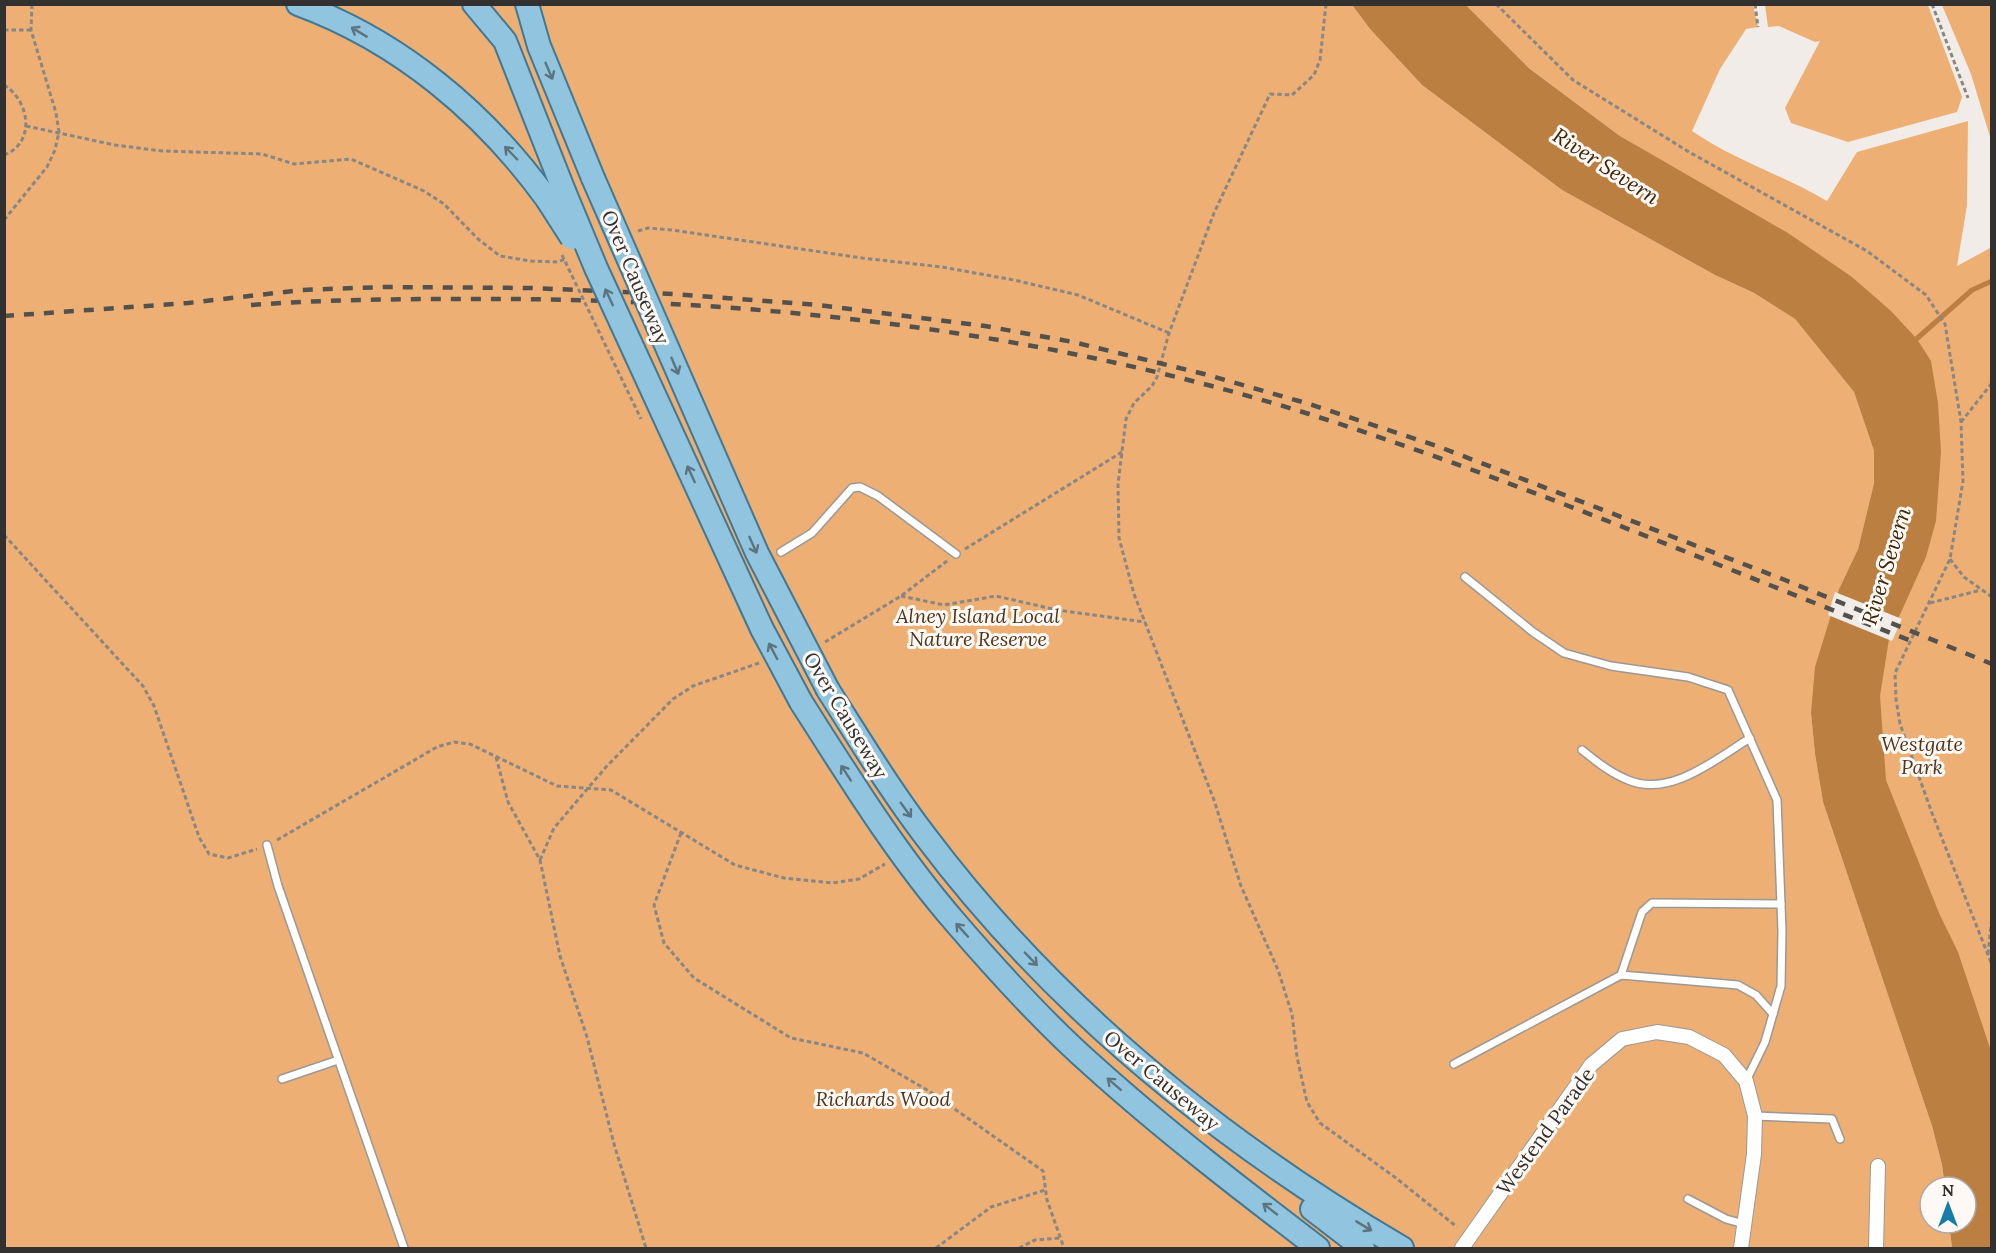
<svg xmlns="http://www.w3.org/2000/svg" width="1996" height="1253" viewBox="0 0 1996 1253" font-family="Lora,serif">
<rect width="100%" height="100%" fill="#f1ece8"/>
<g fill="#edaf73">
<polygon points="5,5 1352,5 1370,29 1422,85 1562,190 1715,275 1754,293 1795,319 1854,392 1874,451 1874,483 1858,549 1839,589 1811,713 1815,754 1823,802 1932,1126 1942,1165 1945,1187 1930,1187 1930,1223 1949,1223 1952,1248 5,1248"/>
<path d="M 1466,5 L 1753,5 L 1758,27 L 1746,29 L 1720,69 L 1692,131 C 1734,160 1783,175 1827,201 L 1857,152 L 1968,121 L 1967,205 L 1957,266 L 1992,247 L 1991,1248 L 1851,761 L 1912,458 L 1691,179 L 1620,136 L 1530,69 Z"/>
<polygon points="1765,5 1928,5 1962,97 1957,112 1848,142 1791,123 1785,108 1820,41 1815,42 1779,26 1768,27"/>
<polygon points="1942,5 1991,5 1991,140 1971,74"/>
</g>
<polygon fill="#bc7f42" points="1352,5 1466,5 1530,69 1620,136 1788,233 1852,277 1891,311 1917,339 1931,361 1938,403 1941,452 1936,521 1926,557 1889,639 1880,696 1886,780 1939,913 1958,952 1991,1051 1991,1248 1952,1248 1949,1223 1966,1223 1966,1187 1945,1187 1942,1165 1932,1126 1823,802 1815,754 1811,713 1815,667 1839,589 1858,549 1874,483 1874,451 1854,392 1795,319 1754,293 1715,275 1562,190 1422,85 1370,29"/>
<polygon fill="#f1ece8" points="1835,592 1902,619 1892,641 1828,615"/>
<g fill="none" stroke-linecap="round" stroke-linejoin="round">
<polyline stroke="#bc7f42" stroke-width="5" points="1913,342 1972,290 1992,281"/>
<defs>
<g id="lane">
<polyline points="781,552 812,533 852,488 860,487 878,496 956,554"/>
<polyline points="1465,577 1533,632 1564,653 1611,666 1688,677 1728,690 1777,800 1782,931 1781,986 1765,1042 1746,1081"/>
<path d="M 1582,750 C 1596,761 1610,773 1628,780 C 1670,798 1716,759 1750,738"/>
<polyline points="267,845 278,886 404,1248"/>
<polyline points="1621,975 1642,912 1652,903 1781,904"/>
<polyline points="1454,1064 1621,975 1738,985 1756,995 1773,1014"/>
<polyline points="282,1079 338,1060"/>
<polyline points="1755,1116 1832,1119 1840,1139"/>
<polyline points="1688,1199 1726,1219 1744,1224"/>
</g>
<g id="street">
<polyline points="1462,1248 1591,1065 1622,1039 1657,1032 1689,1037 1724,1055 1746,1081 1755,1116 1754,1154 1741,1248"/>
<polyline points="1876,1248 1878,1166"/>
</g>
<g id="primary">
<path d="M 298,4 C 399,41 484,112 547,199"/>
<polyline points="474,4 505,41 564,191"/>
<polyline points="527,4 539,46 593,178"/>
<path d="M 828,690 C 860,740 890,790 926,837 C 1054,1007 1220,1141 1402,1248"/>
<path d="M 801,702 C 849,777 896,854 955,922 C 998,972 1043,1022 1093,1066 C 1164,1130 1242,1190 1318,1248"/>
<polyline points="1312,1209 1363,1248"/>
</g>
</defs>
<use href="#lane" stroke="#9c9894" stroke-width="10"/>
<use href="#street" stroke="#9c9894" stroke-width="16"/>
<use href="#primary" stroke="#417894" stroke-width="26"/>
<g stroke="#898683" stroke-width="3" stroke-dasharray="4.5 3" stroke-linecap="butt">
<polyline points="1326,4 1320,60 1314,75 1292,95 1270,94 1214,213 1169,333 1157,377 1152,386 1134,403 1126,419 1118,484 1119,538 1134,594 1214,800 1241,886 1278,970 1292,1014 1297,1057 1307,1102 1320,1123 1396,1178 1457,1227"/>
<polyline points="1496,4 1573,80 1689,152 1867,251 1926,295 1945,324 1961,422 1963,481 1950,559 1895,673 1896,699 1900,724 1932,813 1992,965"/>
<polyline points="1755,4 1758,27"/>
<polyline points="1932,4 1968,98"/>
<polyline points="4,30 31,30"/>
<path d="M 4,85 C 30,101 36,143 4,155"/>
<polyline points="26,126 115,145 162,151 262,154 294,164 351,159 424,191 444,204 478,239 500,256 531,261 558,262 565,259"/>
<polyline points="4,220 47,167 55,150 59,132 56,113 31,30 32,4"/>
<polyline points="638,231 648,228 672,230 862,258 942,267 1014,280 1078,295 1169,333"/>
<polyline points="562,255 641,419"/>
<polyline points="1961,422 1992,383"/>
<polyline points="4,535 143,686 154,706 199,837 209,854 228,858 257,849"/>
<polyline points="965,549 1122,452"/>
<polyline points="1950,559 1964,577 1992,597"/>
<polyline points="901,596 944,605 996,596 1057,610 1145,622"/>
<polyline points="1930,603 1981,590"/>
<polyline points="825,642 901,596 947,561"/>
<polyline points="496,757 508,802 540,860 560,956 587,1037 614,1144 646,1248"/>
<polyline points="681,833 654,905 664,943 694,978 791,1038 863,1053 929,1091 1043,1171 1047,1200 1064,1248"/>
<polyline points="277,840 437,747 454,742 470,744 557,786 611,790 735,865 784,878 832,883 859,879 885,864"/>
<polyline points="540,860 554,828 606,767 673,699 693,686 759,663"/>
<polyline points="1988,954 1992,916"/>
<polyline points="936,1248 991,1207 1045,1190"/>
<polyline points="1019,1248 1035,1240 1060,1238"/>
</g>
<use href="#lane" stroke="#fff" stroke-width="7"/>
<use href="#street" stroke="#fff" stroke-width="14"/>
<use href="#primary" stroke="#91c5df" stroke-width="22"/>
<g stroke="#53514e" stroke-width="4.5" stroke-dasharray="10 10" stroke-linecap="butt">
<path d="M 251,305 C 320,300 388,299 457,299 C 744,297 1034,328 1309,414 C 1514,479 1713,564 1914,642"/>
<polyline points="4,316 188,303 302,290 383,287 530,288 673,294 818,305 985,326 1073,342 1204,374 1306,403 1437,446 1785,580 1992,664"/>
</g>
<defs>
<g id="primary-bridge">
<polyline points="593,178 757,553 828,690"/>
<polyline points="564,191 596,268 762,629 801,702"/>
<polyline points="547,199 572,238"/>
</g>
</defs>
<use href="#primary-bridge" stroke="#417894" stroke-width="26" stroke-linecap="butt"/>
<use href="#primary-bridge" stroke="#91c5df" stroke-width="22"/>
</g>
<defs><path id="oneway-shaft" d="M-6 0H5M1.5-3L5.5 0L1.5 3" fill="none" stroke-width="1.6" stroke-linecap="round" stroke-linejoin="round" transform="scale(1.5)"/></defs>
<g stroke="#5d747e">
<use href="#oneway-shaft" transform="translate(359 32) rotate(-149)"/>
<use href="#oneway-shaft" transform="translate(549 71) rotate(67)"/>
<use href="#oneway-shaft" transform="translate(511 153) rotate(-134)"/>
<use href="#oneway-shaft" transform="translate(609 297) rotate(-115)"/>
<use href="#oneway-shaft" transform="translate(675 366) rotate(67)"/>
<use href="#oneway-shaft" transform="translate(691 474) rotate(-115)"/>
<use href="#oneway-shaft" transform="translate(753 545) rotate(66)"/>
<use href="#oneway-shaft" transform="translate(773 651) rotate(-118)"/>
<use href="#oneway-shaft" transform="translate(846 773) rotate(-123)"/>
<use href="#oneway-shaft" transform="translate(906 810) rotate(54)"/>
<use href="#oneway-shaft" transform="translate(962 930) rotate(-132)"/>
<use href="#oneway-shaft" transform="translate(1031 959) rotate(46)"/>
<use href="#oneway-shaft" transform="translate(1114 1084) rotate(-139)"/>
<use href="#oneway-shaft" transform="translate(1270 1209) rotate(-142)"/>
<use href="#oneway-shaft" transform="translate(1364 1226) rotate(31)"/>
</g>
<g text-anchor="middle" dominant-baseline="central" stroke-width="6" stroke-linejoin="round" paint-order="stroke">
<g font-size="20" fill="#33312f" stroke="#fef9f5">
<text transform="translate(636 277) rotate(67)">Over Causeway</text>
<text transform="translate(846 715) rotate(59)">Over Causeway</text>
<text transform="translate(1162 1080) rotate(40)">Over Causeway</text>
<text transform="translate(1545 1131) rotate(-54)">Westend Parade</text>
</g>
<g font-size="20" font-style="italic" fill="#50351b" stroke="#fef9f5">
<text x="978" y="615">Alney Island Local<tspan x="978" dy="23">Nature Reserve</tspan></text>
<text x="1922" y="743">Westgate<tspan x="1922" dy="23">Park</tspan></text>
<text x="883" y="1098">Richards Wood</text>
</g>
<g font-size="21" font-style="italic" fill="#3d2408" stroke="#fef9f5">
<text transform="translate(1606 166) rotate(33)">River Severn</text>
<text transform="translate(1886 566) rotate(-73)">River Severn</text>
</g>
</g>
<rect width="1996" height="1253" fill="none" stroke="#33312f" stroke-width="12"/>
<g transform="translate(1948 1205)"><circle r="28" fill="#fef9f5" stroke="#ada9a6" stroke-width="1.5"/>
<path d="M0-4.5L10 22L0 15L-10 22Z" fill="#177ca7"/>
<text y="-9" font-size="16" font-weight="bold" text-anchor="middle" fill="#33312f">N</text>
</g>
</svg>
